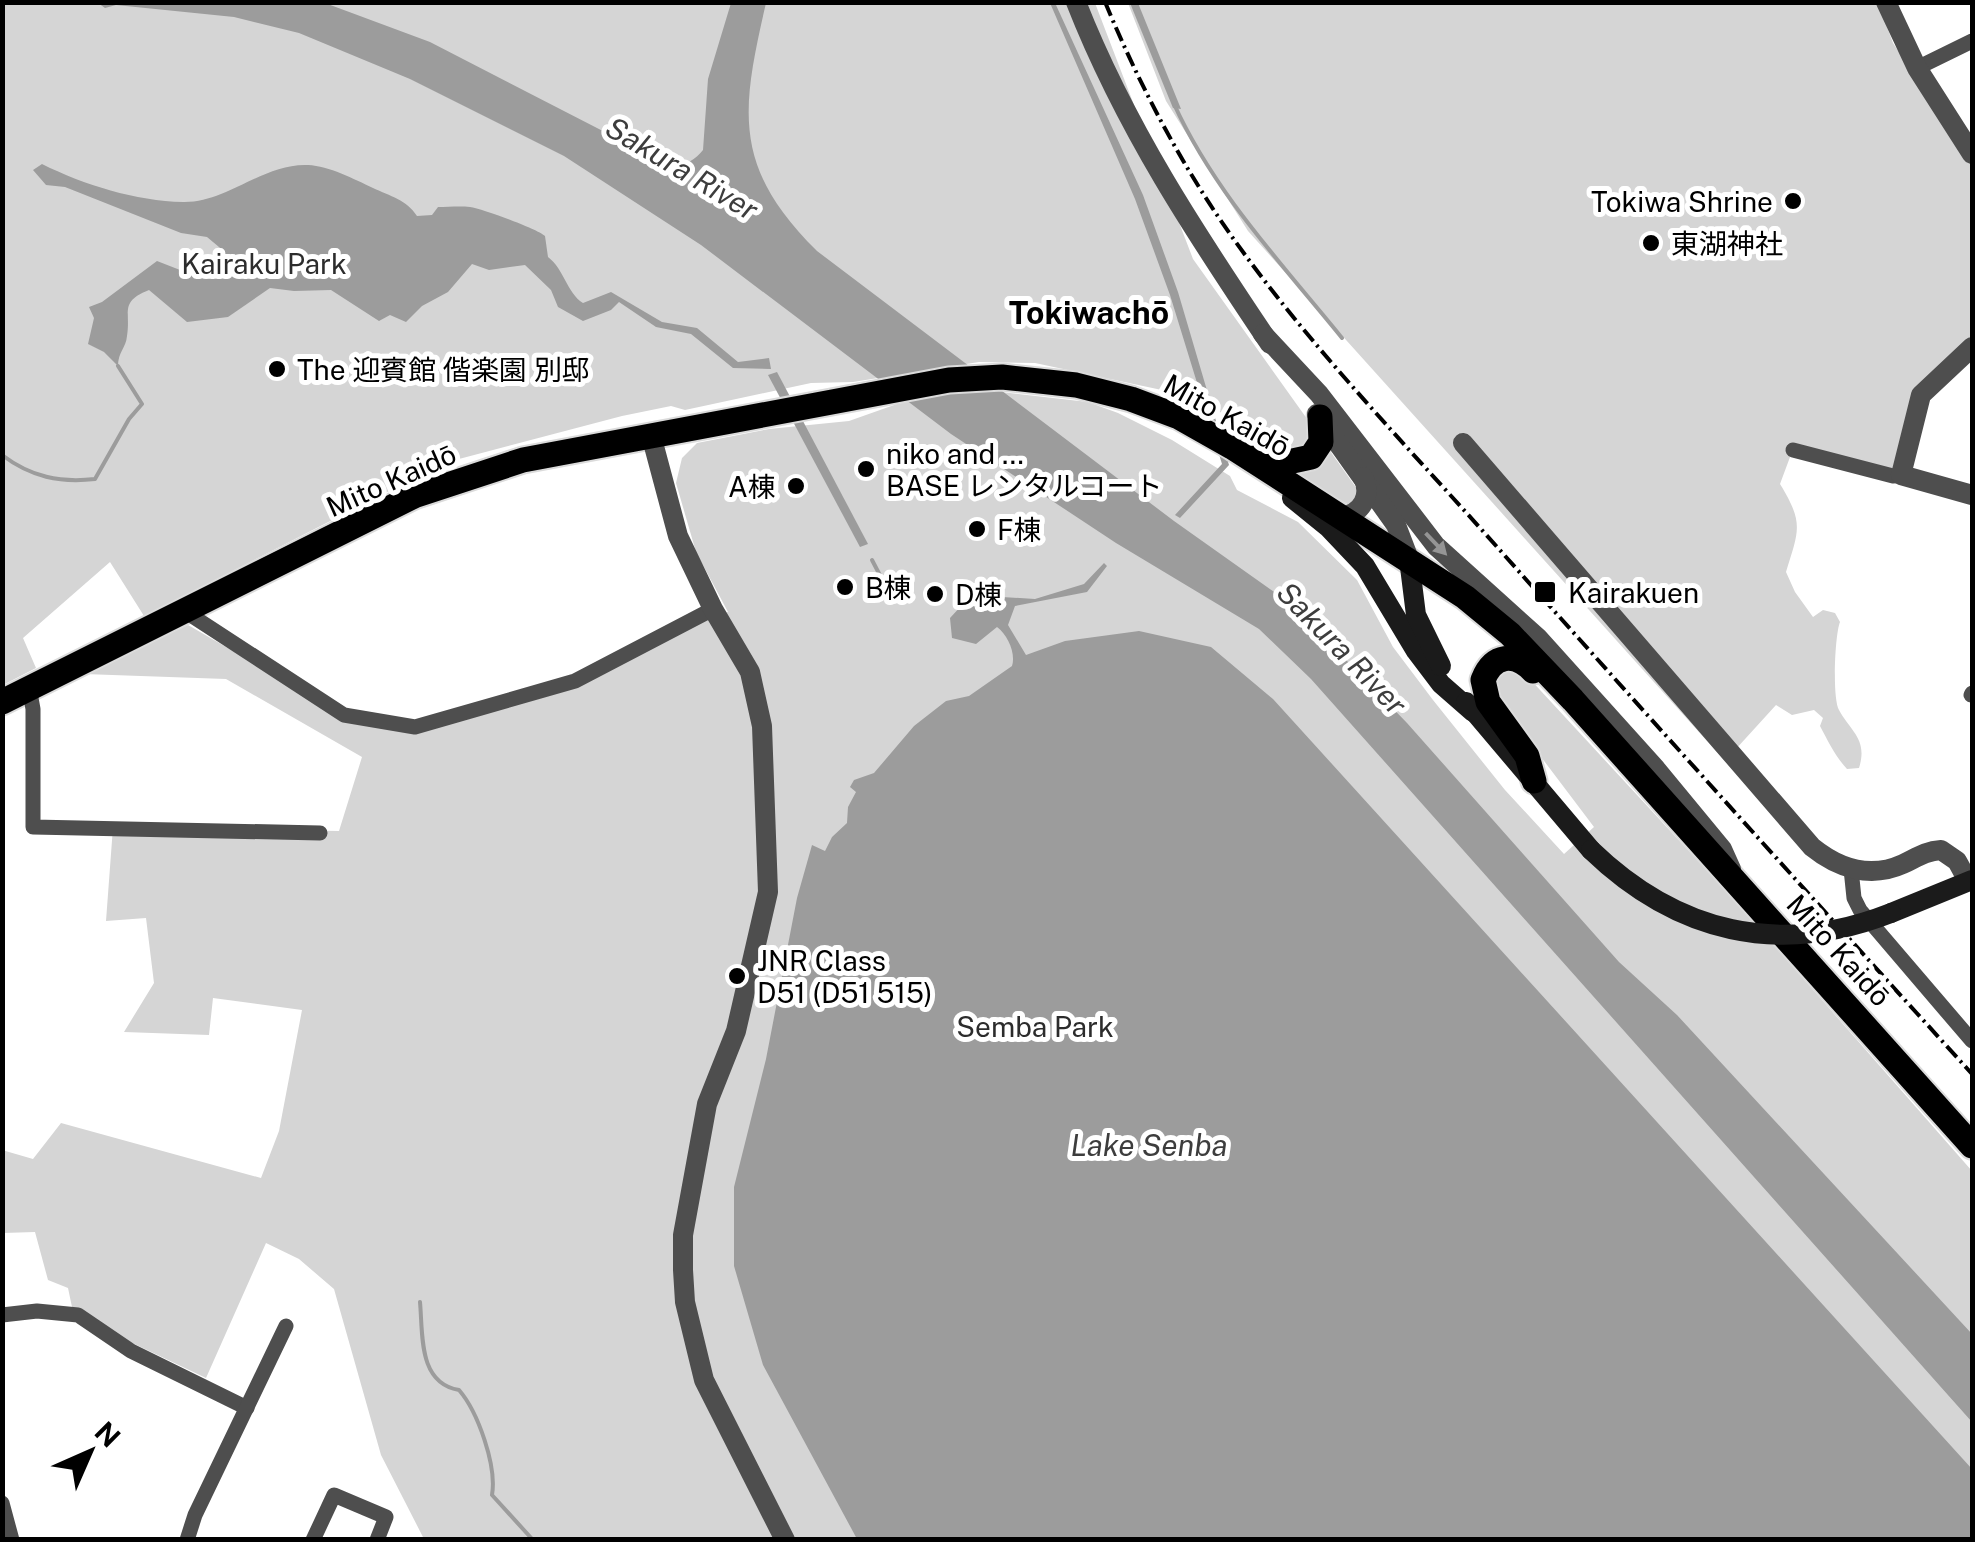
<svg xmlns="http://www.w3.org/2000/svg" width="1975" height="1542" viewBox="0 0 1975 1542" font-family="'Public Sans','Noto Sans JP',sans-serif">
<rect width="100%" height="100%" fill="#fff"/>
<g fill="#d5d5d5">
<polygon points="3,3 1095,3 1193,259 1360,493 1349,505 1273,461 1251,429 1190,396 1035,363 979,362 853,382 811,383 685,410 671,406 622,416 459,459 399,486 144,616 110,562 23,638 36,668 3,685"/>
<path d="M 1128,3 L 1878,3 L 1893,43 L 1972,167 L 1972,342 L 1919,394 L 1898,473 L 1793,449 L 1780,484 C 1804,523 1799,530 1786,572 L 1795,592 L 1813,617 L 1823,610 L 1835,613 L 1840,622 C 1835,634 1832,698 1839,710 C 1851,732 1868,739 1859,768 L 1847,769 C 1835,756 1828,741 1820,726 L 1823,718 L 1814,710 L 1792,715 L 1776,705 L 1725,761 L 1248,231 L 1166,101 Z"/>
<polygon points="993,391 1088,402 1118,413 1172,440 1230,476 1237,490 1298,522 1357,580 1393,647 1433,700 1505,790 1564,854 1594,827 1495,696 1495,678 1508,669 1528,677 1736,902 1972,1171 1972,1539 424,1539 381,1455 334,1289 299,1259 266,1243 206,1378 128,1341 72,1307 68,1288 48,1280 35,1232 3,1233 2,1150 33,1159 61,1123 261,1178 279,1131 302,1010 213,998 209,1035 124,1032 154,983 146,918 106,921 113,827 339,831 362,757 226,679 84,674 188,625 344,715 415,727 575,681 707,617 728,612 696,552 676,483 682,458 697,443 769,429 849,421 897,404 935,396"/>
</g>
<g fill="#9c9c9c">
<path d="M 98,3 L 325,3 L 430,42 L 667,164 C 683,167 693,162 703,150 L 708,79 L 731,3 L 766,3 C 741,111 732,167 817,251 L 1174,521 L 1284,599 L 1318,631 L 1407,723 L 1619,962 L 1677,1015 L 1972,1334 L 1972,1422 L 1311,679 L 1259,629 L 1116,543 L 951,434 L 701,245 L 564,156 L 410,79 L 299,33 L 234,17 L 116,5 L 105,8 Z"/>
<polygon points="1050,3 1059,3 1056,5 1143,195 1178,292 1229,465 1180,518 1175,515 1222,464 1170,295 1135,199"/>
<polygon points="1130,3 1138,3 1181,109 1173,108"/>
<path d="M 42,164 C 84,185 136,201 183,202 C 227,203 263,163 308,165 C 329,166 354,179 373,188 C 390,196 407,200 417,216 L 432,215 L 438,207 C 448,207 460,206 470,207 C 483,209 537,229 545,236 L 548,257 C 564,269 567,293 583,303 L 611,292 L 662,322 L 697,328 L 738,362 L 769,358 L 771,369 L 733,368 L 691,334 L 656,327 L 619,302 L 611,310 L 583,321 L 558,307 L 551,290 L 525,265 L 489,270 L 472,264 L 448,292 L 422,306 L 406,322 L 390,315 L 379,321 L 331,290 L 294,291 L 270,288 L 228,317 L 187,322 L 149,290 C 119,302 131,311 127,336 C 126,348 118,352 118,366 L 104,352 L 88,344 L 94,318 L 89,307 L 102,302 L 157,261 L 198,277 L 219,271 L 225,252 L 207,237 L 181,233 L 65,187 L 46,185 L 33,170 Z"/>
<polygon points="777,372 868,544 860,547 768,375"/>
<path d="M 1104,563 L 1107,566 L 1087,592 L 1015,606 L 1008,625 L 1026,655 L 1065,641 L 1139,631 L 1211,647 L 1273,699 L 1972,1469 L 1972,1539 L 857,1539 L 763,1365 L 734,1266 L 734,1187 L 766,1059 L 797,898 L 812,845 L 825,851 L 832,837 L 847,823 L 848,807 L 856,792 L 850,787 L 854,780 L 874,773 L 914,726 L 946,701 L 969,696 L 1012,666 C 1016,654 1008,635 997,627 L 976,644 L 952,638 L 950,618 L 962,605 L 989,607 L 1002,597 L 1035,599 L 1084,584 Z"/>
</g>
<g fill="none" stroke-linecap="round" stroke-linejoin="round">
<g stroke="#9c9c9c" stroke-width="4">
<path d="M 1174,104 C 1214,192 1282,264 1342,338"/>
<path d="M 2,455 C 31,477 60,483 95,479 L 129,419 L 142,404 L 118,366"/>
<polyline points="872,560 884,583"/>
<path d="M 420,1302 C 423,1335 418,1383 459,1390 C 478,1412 497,1466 492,1495 L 533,1540"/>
</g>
<defs>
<g id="primary">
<polyline points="1261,450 1288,462 1311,457 1321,442 1320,417"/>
<path d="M 1533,671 C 1515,652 1493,654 1483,680 L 1488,702 L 1527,756 L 1534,781"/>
<polyline points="2,702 414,496 523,460 949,380 1002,377 1076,385 1131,399 1179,417 1232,447 1465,597 1510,634 1573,700 1972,1146"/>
</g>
</defs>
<use href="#primary" stroke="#dbdbdb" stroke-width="29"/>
<g stroke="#4e4e4e" stroke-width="15">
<polyline points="1917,68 1972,41"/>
<polyline points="1793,450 1893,476 1901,475"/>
<polyline points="183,610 344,715 415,727 575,681 713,609"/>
<polyline points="29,687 33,709 33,827 320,833"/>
<polyline points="1971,695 1972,693"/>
<polyline points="1851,869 1854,898 1860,910 1972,1041"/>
<polyline points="2,1315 37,1311 78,1315 131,1351 247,1408"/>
<polyline points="2,1503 12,1540"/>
<polyline points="187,1540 195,1515 286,1326"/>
<polyline points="313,1540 334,1495 386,1517 377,1540"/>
</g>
<g stroke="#4e4e4e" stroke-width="20">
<path d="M 1076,2 C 1125,127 1196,234 1270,344"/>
<polyline points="1886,2 1917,68 1972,154"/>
<polyline points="1263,334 1319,394 1436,546 1538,638 1656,769 1722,849 1731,869"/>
<polyline points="1972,347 1921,395 1901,475 1972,495"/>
<polyline points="1317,414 1396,525 1409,559"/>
<polyline points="651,435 678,536 713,609 750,672 762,726 768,892 736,1031 707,1104 683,1235 683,1270 685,1302 704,1380 785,1540"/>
<path d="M 1463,443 L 1812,847 C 1838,868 1870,879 1903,864 C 1916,858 1925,851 1941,850 L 1957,861 L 1968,881"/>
<path d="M 1342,517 C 1362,513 1372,496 1363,477"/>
</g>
<g stroke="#1b1b1b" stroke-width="20">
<polyline points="1292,498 1329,528 1365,566 1416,651 1441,684 1473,712"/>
<polyline points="1409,559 1416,615 1441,666"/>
<polyline points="1466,702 1591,850"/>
<polyline points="1891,913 1972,880"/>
</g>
<use href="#primary" stroke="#000" stroke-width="25"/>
<path stroke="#000" stroke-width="4" stroke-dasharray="15 5 2.5 5" stroke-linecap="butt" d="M 1105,2 C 1140,86 1182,167 1235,241 C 1315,353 1415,454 1506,557 C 1660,730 1816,902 1972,1074"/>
<path stroke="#1b1b1b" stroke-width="20" d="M 1591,850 C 1677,933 1779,957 1891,913"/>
</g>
<defs><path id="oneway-solid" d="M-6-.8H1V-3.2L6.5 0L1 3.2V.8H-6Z" transform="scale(2.5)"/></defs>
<use fill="#959595" href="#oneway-solid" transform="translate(1436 544) rotate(46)"/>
<g fill="#000" stroke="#fff" stroke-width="4">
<circle cx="1793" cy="201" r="10"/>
<circle cx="1651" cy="243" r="10"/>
<circle cx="277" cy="369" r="10"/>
<circle cx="866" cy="469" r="10"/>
<circle cx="796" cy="486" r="10"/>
<circle cx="977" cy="529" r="10"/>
<circle cx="845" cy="587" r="10"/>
<rect x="1533" y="580" width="24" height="24" rx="5"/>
<circle cx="935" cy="594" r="10"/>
<circle cx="737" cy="976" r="10"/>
</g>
<g text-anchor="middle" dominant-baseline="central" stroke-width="10" stroke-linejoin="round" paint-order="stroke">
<g font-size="28" fill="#000" stroke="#fff" text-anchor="start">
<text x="1773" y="201" text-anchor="end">Tokiwa Shrine</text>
<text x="1671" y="243">東湖神社</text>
<text x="297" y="369">The 迎賓館 偕楽園 別邸</text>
<text x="886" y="453">niko and ...<tspan x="886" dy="32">BASE レンタルコート</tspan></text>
<text x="776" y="486" text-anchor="end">A棟</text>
<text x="997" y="529">F棟</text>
<text x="865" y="587">B棟</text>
<text x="1568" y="592">Kairakuen</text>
<text x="955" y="594">D棟</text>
<text x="757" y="960">JNR Class<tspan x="757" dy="32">D51 (D51 515)</tspan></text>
</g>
<g font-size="28" fill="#2c2c2c" stroke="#fff">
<text x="264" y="263">Kairaku Park</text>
<text x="1035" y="1026">Semba Park</text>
</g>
<g font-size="28" fill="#000" stroke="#fff">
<text transform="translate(1227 415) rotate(29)">Mito Kaidō</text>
<text transform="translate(391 480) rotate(-24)">Mito Kaidō</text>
<text transform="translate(1839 950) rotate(48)">Mito Kaidō</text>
</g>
<g font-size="30" font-style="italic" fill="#3d3d3d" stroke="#fff">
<text transform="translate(682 168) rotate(31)">Sakura River</text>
<text transform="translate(1342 648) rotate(46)">Sakura River</text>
<text x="1149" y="1145">Lake Senba</text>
</g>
<g font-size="32" font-weight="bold" fill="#000" stroke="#fff">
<text x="1089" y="312">Tokiwachō</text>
</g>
</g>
<rect width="1975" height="1542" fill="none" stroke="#000000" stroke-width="10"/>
<g transform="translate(90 1452) rotate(45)" stroke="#ffffff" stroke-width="8" paint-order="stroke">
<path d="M0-8L18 38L0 25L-18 38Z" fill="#000000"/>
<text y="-15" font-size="28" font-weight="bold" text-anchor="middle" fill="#000000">N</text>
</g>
</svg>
